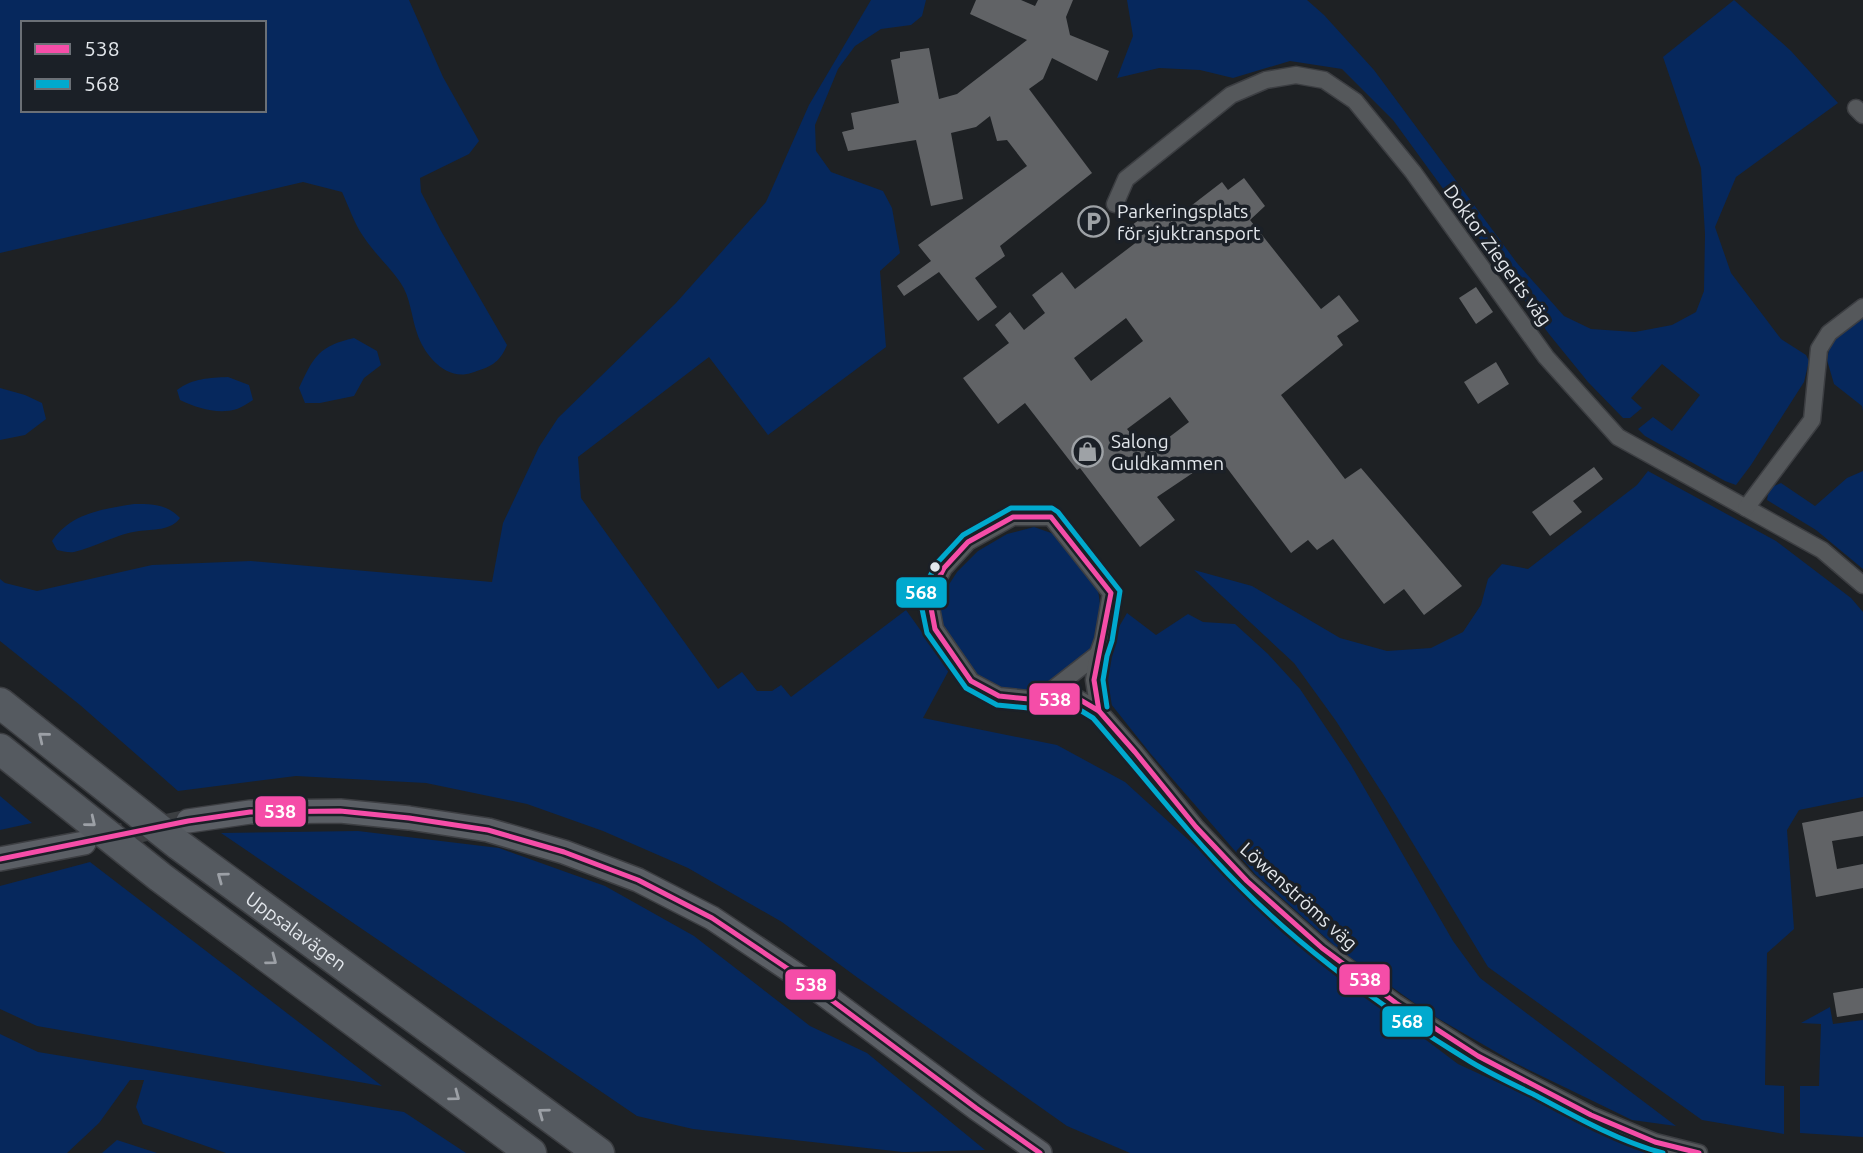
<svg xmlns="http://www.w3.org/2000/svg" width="1863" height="1153" viewBox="0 0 1863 1153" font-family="Ubuntu,sans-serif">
<rect width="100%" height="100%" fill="#1e2124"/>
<g fill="#06285d" fill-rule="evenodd">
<path d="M 0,0 L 409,0 L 443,77 L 479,141 L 469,154 L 420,178 L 421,192 L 441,231 L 507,345 C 499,364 490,367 471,373 C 446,381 424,355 417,333 C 411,316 411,298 400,282 C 389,266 374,253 363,236 C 354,223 349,207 342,192 L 303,182 L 0,253 ZM 23,23 L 264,23 L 264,110 L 23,110 Z"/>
<polygon points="871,0 926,0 922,16 911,25 881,29 855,46 838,69 815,125 816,151 831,172 883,191 892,208 900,253 880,271 886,347 768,435 709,357 578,457 581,498 718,689 742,672 757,691 772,691 781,685 791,697 906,610 949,670 923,718 1057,745 1125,782 1216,865 1276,927 1458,1064 1641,1149 1655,1153 1130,1153 1067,1126 858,978 782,922 688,868 603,831 527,804 426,783 296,776 178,791 80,705 0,641 0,579 5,583 37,591 152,565 251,561 492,582 503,523 539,447 558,418 676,303 766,202 809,105"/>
<polygon points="1127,0 1307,0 1324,15 1374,70 1517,263 1564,316 1591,329 1635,332 1672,325 1696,312 1704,291 1705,234 1701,168 1663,57 1734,0 1791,51 1838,103 1736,177 1715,227 1731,273 1781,339 1806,355 1809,361 1804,382 1751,465 1736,485 1725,481 1645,436 1638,429 1653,417 1672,431 1700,395 1662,364 1631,398 1642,408 1630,418 1623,418 1588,382 1549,334 1393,120 1342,69 1290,61 1233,78 1200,70 1159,68 1117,78 1133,36"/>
<polygon points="1863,316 1863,411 1862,406 1834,384 1827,360 1831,340"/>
<path d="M 354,338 L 377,351 L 381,365 L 364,378 L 354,396 L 320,403 L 305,403 L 299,388 C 314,356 319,346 354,338 Z"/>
<path d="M 228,377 L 249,385 L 253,400 C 248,403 242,407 237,409 C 218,415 197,408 180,400 L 177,390 C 193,378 209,378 228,377 Z"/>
<polygon points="0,388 25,395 42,403 46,419 25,435 0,440"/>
<polygon points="1648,471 1776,541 1851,598 1863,612 1863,797 1799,810 1787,830 1794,929 1767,953 1765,1085 1784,1086 1784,1134 1702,1120 1488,967 1386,799 1336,721 1294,663 1194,570 1252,586 1340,638 1387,651 1431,648 1463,632 1481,605 1488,579 1502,564 1528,569 1637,485"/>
<polygon points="1863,471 1863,569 1816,530 1767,500 1769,488 1781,483 1815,506 1847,478"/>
<path d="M 134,504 C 152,504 167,504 180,518 C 171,531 153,529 139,531 C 116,534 96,547 74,552 C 68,553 63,551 57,550 L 52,541 C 71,513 103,509 134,504 Z"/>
<polygon points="1034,527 1054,534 1069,551 1098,590 1102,618 1094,646 1075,665 1036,692 1005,690 980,678 942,626 939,610 941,597 957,572 978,551 1007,534"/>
<polygon points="1127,613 1156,635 1188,614 1203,622 1235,624 1268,654 1300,689 1351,765 1453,941 1480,978 1676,1126 1632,1120 1515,1063 1427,1012 1337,948 1255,874 1150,753 1111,704 1104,674 1112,639"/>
<polygon points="0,796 32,823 0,830"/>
<polygon points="358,831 499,848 605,886 694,936 810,1026 867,1053 985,1150 903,1152 693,1129 637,1116 221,833"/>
<polygon points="90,862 382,1086 37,1026 0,1009 0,886"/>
<polygon points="1830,1007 1833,1024 1863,1020 1863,1137 1800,1133 1800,1086 1819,1086 1821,1024 1801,1023"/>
<polygon points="0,1034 38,1052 404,1112 466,1153 226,1153 143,1124 136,1107 144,1080 130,1080 99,1123 67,1153 0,1153"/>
<polygon points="117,1140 157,1153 102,1153"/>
</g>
<g fill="#616366" fill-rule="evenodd">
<polygon points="976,0 1021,0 1035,6 1038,0 1073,0 1066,17 1070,35 1109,51 1097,81 1052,58 1043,79 1029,89 1092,173 1000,246 1005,256 975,278 997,307 978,321 939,272 904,296 897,286 931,261 918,245 1027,166 1007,140 997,141 990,116 976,127 951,133 963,199 931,206 916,140 848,151 842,132 854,129 851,113 899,103 891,60 900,58 900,52 929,48 939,99 957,94 1027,40 970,14"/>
<path d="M 1244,178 L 1265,206 L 1250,220 L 1321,309 L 1339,295 L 1359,321 L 1337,336 L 1343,345 L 1281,395 L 1345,479 L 1361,468 L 1462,586 L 1424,615 L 1404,589 L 1384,604 L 1333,539 L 1317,550 L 1308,540 L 1291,553 L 1218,456 L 1157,497 L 1175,520 L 1140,547 L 1080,468 L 1077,470 L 1025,403 L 998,424 L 963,378 L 1009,343 L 995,325 L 1010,312 L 1024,330 L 1045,313 L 1032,295 L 1062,272 L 1075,289 L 1138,241 L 1128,228 L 1158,206 L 1170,222 L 1222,182 L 1228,190 ZM 1126,318 L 1143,341 L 1091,381 L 1074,358 ZM 1170,397 L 1189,422 L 1147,454 L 1127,429 Z"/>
<polygon points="1476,287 1493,312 1476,324 1459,298"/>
<polygon points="1496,362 1509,384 1478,404 1464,382"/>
<polygon points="1594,467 1603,479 1573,501 1582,512 1550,536 1532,512"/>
<polygon points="1863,811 1863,836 1832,841 1837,869 1863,864 1863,888 1816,897 1802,823"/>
<polygon points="1863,988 1863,1013 1837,1017 1833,993"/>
</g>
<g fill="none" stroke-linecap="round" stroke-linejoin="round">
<polyline stroke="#3c3f42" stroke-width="23" stroke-dasharray="23 11" stroke-linecap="butt" points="101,839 188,821"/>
<defs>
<g id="street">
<polyline points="1856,108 1863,115"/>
<polyline points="1115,204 1126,179 1231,95 1266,80 1296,75 1324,80 1355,101 1413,172 1546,357 1618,437 1822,550 1863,585"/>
<polyline points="1746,508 1812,420 1819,349 1829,333 1863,307"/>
<polyline points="1039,700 1098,654"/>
<polyline points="1099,711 1094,680 1098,654 1103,640 1111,593 1051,517 1013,517 968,542 944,568 929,597 935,629 971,681 999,696 1039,700 1077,698 1099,711 1135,752 1196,827 1247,881 1322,948 1396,1003 1478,1056 1591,1115 1655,1142 1699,1153"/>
</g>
<g id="secondary">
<polyline points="188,821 250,812 340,811 409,818 488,830 564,852 638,880 712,918 806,981 976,1108 1040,1153"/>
<polyline points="0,859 84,843"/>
</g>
<g id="highway">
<path id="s1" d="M 0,703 L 179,845 L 599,1153"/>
<polyline points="0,749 160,877 531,1153"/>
</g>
</defs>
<use href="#street" stroke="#3c3e42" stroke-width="19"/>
<use href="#secondary" stroke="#3c3e42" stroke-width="26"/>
<use href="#highway" stroke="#3c3e42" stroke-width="33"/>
<use href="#street" stroke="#55585b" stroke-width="16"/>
<use href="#secondary" stroke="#5b5f65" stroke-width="23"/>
<use href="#highway" stroke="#555a60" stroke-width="30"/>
<defs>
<g id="bus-1">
<polygon points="1013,517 1051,517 1111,593 1094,680 1099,711 1077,698 1039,700 999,696 971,681 935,629 929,597 944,568 968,542"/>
<polyline points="1099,711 1135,752 1196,827 1247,881 1322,948 1396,1003 1478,1056 1591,1115 1655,1142 1699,1153"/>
<polyline points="0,859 188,821 250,812 340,811 409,818 488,830 564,852 638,880 712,918 806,981 976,1108 1040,1153"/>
</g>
<path id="bus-2" d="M 1107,707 L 1103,680 L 1107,656 L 1112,641 L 1120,591 L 1058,512 L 1052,508 L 1011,508 L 963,535 L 937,563 L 921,593 L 920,599 L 927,633 L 966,688 L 997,705 L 1039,709 L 1075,707 L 1093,718 C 1142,774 1187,833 1240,886 C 1308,955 1389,1012 1471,1062 C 1491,1074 1512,1084 1533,1094 C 1572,1115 1620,1142 1663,1153"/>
</defs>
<use href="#bus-1" stroke="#1b2027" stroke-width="10"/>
<use href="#bus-2" stroke="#1b2027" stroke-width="10"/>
<use href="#bus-1" stroke="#f54da8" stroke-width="5"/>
<use href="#bus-2" stroke="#00a9ce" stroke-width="5"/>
</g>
<defs><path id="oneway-chevron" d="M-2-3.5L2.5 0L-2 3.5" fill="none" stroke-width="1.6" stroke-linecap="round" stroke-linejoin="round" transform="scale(1.75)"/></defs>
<g stroke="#9ca0a6">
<use href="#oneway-chevron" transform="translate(43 737) rotate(-141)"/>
<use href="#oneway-chevron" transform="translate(91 822) rotate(39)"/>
<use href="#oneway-chevron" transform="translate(222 877) rotate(-144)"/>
<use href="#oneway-chevron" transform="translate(272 960) rotate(37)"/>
<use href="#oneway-chevron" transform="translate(455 1096) rotate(37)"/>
<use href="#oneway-chevron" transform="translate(543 1113) rotate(-144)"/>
</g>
<defs>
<symbol id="parking-ring" viewBox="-11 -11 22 22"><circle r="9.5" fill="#1b2027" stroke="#9ea2a6" stroke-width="1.5"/><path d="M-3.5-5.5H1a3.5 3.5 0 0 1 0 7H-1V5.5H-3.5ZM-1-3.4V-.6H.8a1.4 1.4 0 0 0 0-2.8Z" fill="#9ea2a6"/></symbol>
<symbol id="shop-ring" viewBox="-11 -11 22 22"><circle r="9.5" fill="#1b2027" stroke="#9ea2a6" stroke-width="1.5"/><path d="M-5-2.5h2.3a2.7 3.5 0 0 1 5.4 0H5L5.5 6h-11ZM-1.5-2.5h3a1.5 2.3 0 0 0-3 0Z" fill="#9ea2a6"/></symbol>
</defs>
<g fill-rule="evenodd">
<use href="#parking-ring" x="1076" y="204" width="35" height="35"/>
<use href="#shop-ring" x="1070" y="434" width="35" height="35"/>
</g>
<circle fill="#e3e7ec" stroke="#1b2027" stroke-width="2.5" cx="935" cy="567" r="6"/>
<g text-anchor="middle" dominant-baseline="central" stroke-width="7" stroke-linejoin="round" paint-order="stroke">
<g font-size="19" fill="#e3e7ec" stroke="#1b2027" text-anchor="start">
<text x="1117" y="211">Parkeringsplats<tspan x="1117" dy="22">för sjuktransport</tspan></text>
<text x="1111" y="441">Salong<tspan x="1111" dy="22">Guldkammen</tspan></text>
</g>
<g font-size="19" fill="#e3e7ec" stroke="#1b2027">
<text transform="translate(1498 255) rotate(54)">Doktor Ziegerts väg</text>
<text transform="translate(1299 896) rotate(42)">Löwenströms väg</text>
<text stroke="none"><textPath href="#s1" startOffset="374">Uppsalavägen</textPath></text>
</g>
</g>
<g stroke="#1b2027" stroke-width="2.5">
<rect x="895" y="576" width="53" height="33" rx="7" fill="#00a9ce"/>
<rect x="1028" y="682" width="53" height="34" rx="7" fill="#f54da8"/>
<rect x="254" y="795" width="53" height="33" rx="7" fill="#f54da8"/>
<rect x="1338" y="963" width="53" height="33" rx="7" fill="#f54da8"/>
<rect x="784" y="968" width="53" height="33" rx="7" fill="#f54da8"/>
<rect x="1381" y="1005" width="53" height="33" rx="7" fill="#00a9ce"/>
</g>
<g font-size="19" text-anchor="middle" font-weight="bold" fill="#fff">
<text x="921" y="599">568</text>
<text x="1055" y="706">538</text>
<text x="280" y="818">538</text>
<text x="1365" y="986">538</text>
<text x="811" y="991">538</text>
<text x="1407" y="1028">568</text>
</g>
<rect x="21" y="21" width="245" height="91" fill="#1b2027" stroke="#6b7076" stroke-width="2"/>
<rect x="35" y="44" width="35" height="10" fill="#f54da8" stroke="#6b7076" stroke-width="2"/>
<text x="84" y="56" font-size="21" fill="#e3e7ec">538</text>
<rect x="35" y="79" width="35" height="10" fill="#00a9ce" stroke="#6b7076" stroke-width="2"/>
<text x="84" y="91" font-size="21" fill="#e3e7ec">568</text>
</svg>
